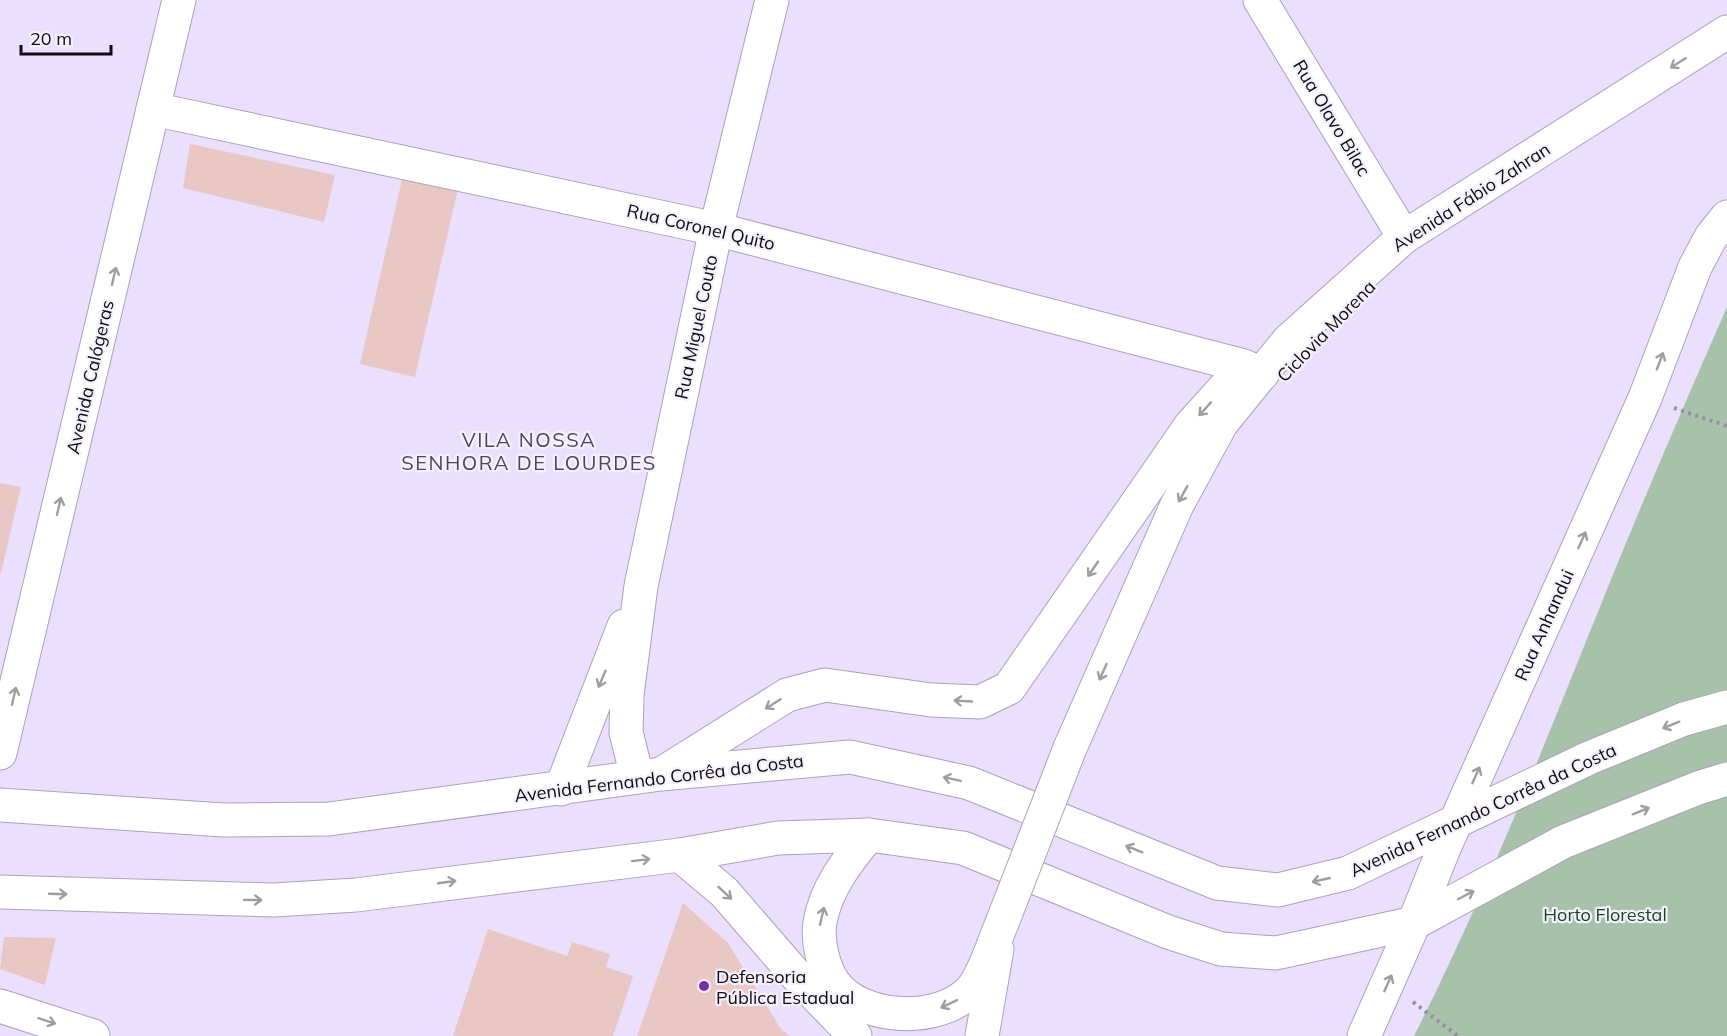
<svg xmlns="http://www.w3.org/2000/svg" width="1727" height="1036" viewBox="0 0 1727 1036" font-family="Mulish,sans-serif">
<rect width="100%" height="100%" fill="#eae0fd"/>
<path fill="#a8c1aa" d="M 1727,307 L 1727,1036 L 1414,1036 C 1481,903 1536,766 1591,629 C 1634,521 1680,414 1727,307 Z"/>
<g fill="#e9c7c4">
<polygon points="190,144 335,175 324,222 183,188"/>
<polygon points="404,171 459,184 415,377 360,364"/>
<polygon points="0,483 21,487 1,573 0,573"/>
<polygon points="683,903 728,943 781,1029 790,1036 637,1036"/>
<polygon points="488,929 567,956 572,942 610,954 606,967 633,976 613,1036 453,1036"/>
<polygon points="4,937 56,938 45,985 0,969"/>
</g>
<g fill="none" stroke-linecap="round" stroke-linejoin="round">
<defs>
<g id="minor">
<polyline points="1260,0 1404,237"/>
<polyline points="153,109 716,229 1244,366 1262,374"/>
<polyline points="637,777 626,732 627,695 641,586 716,229 772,0"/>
<polyline points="561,789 624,626"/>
<polyline points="0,1006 93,1036"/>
<polyline points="982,1036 997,949"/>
<polyline points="1364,1036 1414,923"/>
</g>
<g id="major">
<polyline points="1070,748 1177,505 1221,424 1288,341 1404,237 1727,32"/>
<polyline points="0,753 179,0"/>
<polyline points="666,771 787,695 825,685 931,700 980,702 1009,688 1191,425 1229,383"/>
<polyline points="0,805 223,820 329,819 661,774 850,757 969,783 1217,883 1278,890 1348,873 1589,758 1684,719 1727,707"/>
<path d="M 869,835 C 848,860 826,888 820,922 C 817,941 823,967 834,983 C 861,1021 940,1024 971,990 C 984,976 994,941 1002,923"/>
<polyline points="680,855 724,892 796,975 855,1036"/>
<polyline points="0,892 274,900 356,895 680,855 778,838 869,835 963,848 1168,932 1221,949 1276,953 1414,923 1563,842 1698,788 1727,779"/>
<polyline points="1414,923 1444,848 1645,398 1695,267 1711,237 1727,217"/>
</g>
</defs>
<use href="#minor" stroke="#aba1bc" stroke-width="35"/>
<use href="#major" stroke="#aba1bc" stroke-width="35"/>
<g stroke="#968fa4" stroke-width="4" stroke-dasharray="3 4.5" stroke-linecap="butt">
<polyline points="1674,408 1727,426"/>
<polyline points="1413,1002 1458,1036"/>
</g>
<use href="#minor" stroke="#fff" stroke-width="33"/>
<use href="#major" stroke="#fff" stroke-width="33"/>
<defs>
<polyline id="major-bridge" points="1002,923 1070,748"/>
</defs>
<use href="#major-bridge" stroke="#aba1bc" stroke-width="35" stroke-linecap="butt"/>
<use href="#major-bridge" stroke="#fff" stroke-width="33"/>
</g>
<defs><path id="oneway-shaft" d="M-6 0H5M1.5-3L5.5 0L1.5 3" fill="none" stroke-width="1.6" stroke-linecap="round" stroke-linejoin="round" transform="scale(1.5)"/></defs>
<g stroke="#9f9da1">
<use href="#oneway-shaft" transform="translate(1678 63) rotate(148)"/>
<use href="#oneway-shaft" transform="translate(114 276) rotate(-77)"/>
<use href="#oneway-shaft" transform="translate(1660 361) rotate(-69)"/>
<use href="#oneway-shaft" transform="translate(1205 409) rotate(132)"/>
<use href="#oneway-shaft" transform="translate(1183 494) rotate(119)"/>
<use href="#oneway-shaft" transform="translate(59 506) rotate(-77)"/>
<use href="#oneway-shaft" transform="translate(1582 540) rotate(-66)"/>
<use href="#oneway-shaft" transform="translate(1093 569) rotate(124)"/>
<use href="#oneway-shaft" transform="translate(1103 672) rotate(114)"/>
<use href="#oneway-shaft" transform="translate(602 679) rotate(113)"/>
<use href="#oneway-shaft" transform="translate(14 696) rotate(-77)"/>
<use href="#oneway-shaft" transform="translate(963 701) rotate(-177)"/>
<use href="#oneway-shaft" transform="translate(773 704) rotate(148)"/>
<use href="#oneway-shaft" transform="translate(1671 725) rotate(158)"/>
<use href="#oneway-shaft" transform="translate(1476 775) rotate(-66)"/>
<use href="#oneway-shaft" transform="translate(952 779) rotate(-168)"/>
<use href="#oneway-shaft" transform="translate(1641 811) rotate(-22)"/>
<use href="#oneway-shaft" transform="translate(1134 849) rotate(-158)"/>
<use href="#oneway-shaft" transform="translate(641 860) rotate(-7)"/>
<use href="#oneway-shaft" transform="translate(1321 880) rotate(167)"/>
<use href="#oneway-shaft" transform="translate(447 882) rotate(-8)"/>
<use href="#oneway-shaft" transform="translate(725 893) rotate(43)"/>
<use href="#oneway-shaft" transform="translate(58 894) rotate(2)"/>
<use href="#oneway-shaft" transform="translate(1466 895) rotate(-28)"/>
<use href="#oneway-shaft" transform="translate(253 900) rotate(1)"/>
<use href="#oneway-shaft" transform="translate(822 916) rotate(-77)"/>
<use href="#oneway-shaft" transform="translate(1388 983) rotate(-66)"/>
<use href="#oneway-shaft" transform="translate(949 1004) rotate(155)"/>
<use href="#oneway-shaft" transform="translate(47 1021) rotate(18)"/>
</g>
<circle fill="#7a2fa1" stroke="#f5f1fc" stroke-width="2" cx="704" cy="986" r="6"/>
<g text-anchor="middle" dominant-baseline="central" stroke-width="4.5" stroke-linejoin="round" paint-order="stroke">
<g font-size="18" fill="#0e0b14" stroke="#f5f1fc">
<text transform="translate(1332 118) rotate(59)">Rua Olavo Bilac</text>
<text transform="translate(1471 197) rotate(-33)">Avenida Fábio Zahran</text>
<text transform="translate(701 227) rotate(13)">Rua Coronel Quito</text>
<text transform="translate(696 327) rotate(-78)">Rua Miguel Couto</text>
<text transform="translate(1326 331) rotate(-46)">Ciclovia Morena</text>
<text transform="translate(90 377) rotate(-77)">Avenida Calógeras</text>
<text transform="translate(1544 625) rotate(-66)">Rua Anhandui</text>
<text transform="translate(659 778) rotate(-7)">Avenida Fernando Corrêa da Costa</text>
<text transform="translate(1483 810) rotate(-25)">Avenida Fernando Corrêa da Costa</text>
</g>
<g font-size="18" fill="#1a4423" stroke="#f5f1fc">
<text x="1605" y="914">Horto Florestal</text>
</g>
<g font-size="18" fill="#0e0b14" stroke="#f5f1fc" text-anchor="start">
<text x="716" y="976">Defensoria<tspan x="716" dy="21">Pública Estadual</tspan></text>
</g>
<g font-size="20" letter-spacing="1.5" fill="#4e455c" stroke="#f5f1fc">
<text x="529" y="439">VILA NOSSA<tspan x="529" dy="23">SENHORA DE LOURDES</tspan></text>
</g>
</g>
<path d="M21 45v9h90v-9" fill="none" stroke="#0e0b14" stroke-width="3"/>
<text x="30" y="45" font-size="18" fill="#0e0b14" stroke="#f5f1fc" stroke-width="4.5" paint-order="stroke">20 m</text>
</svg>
